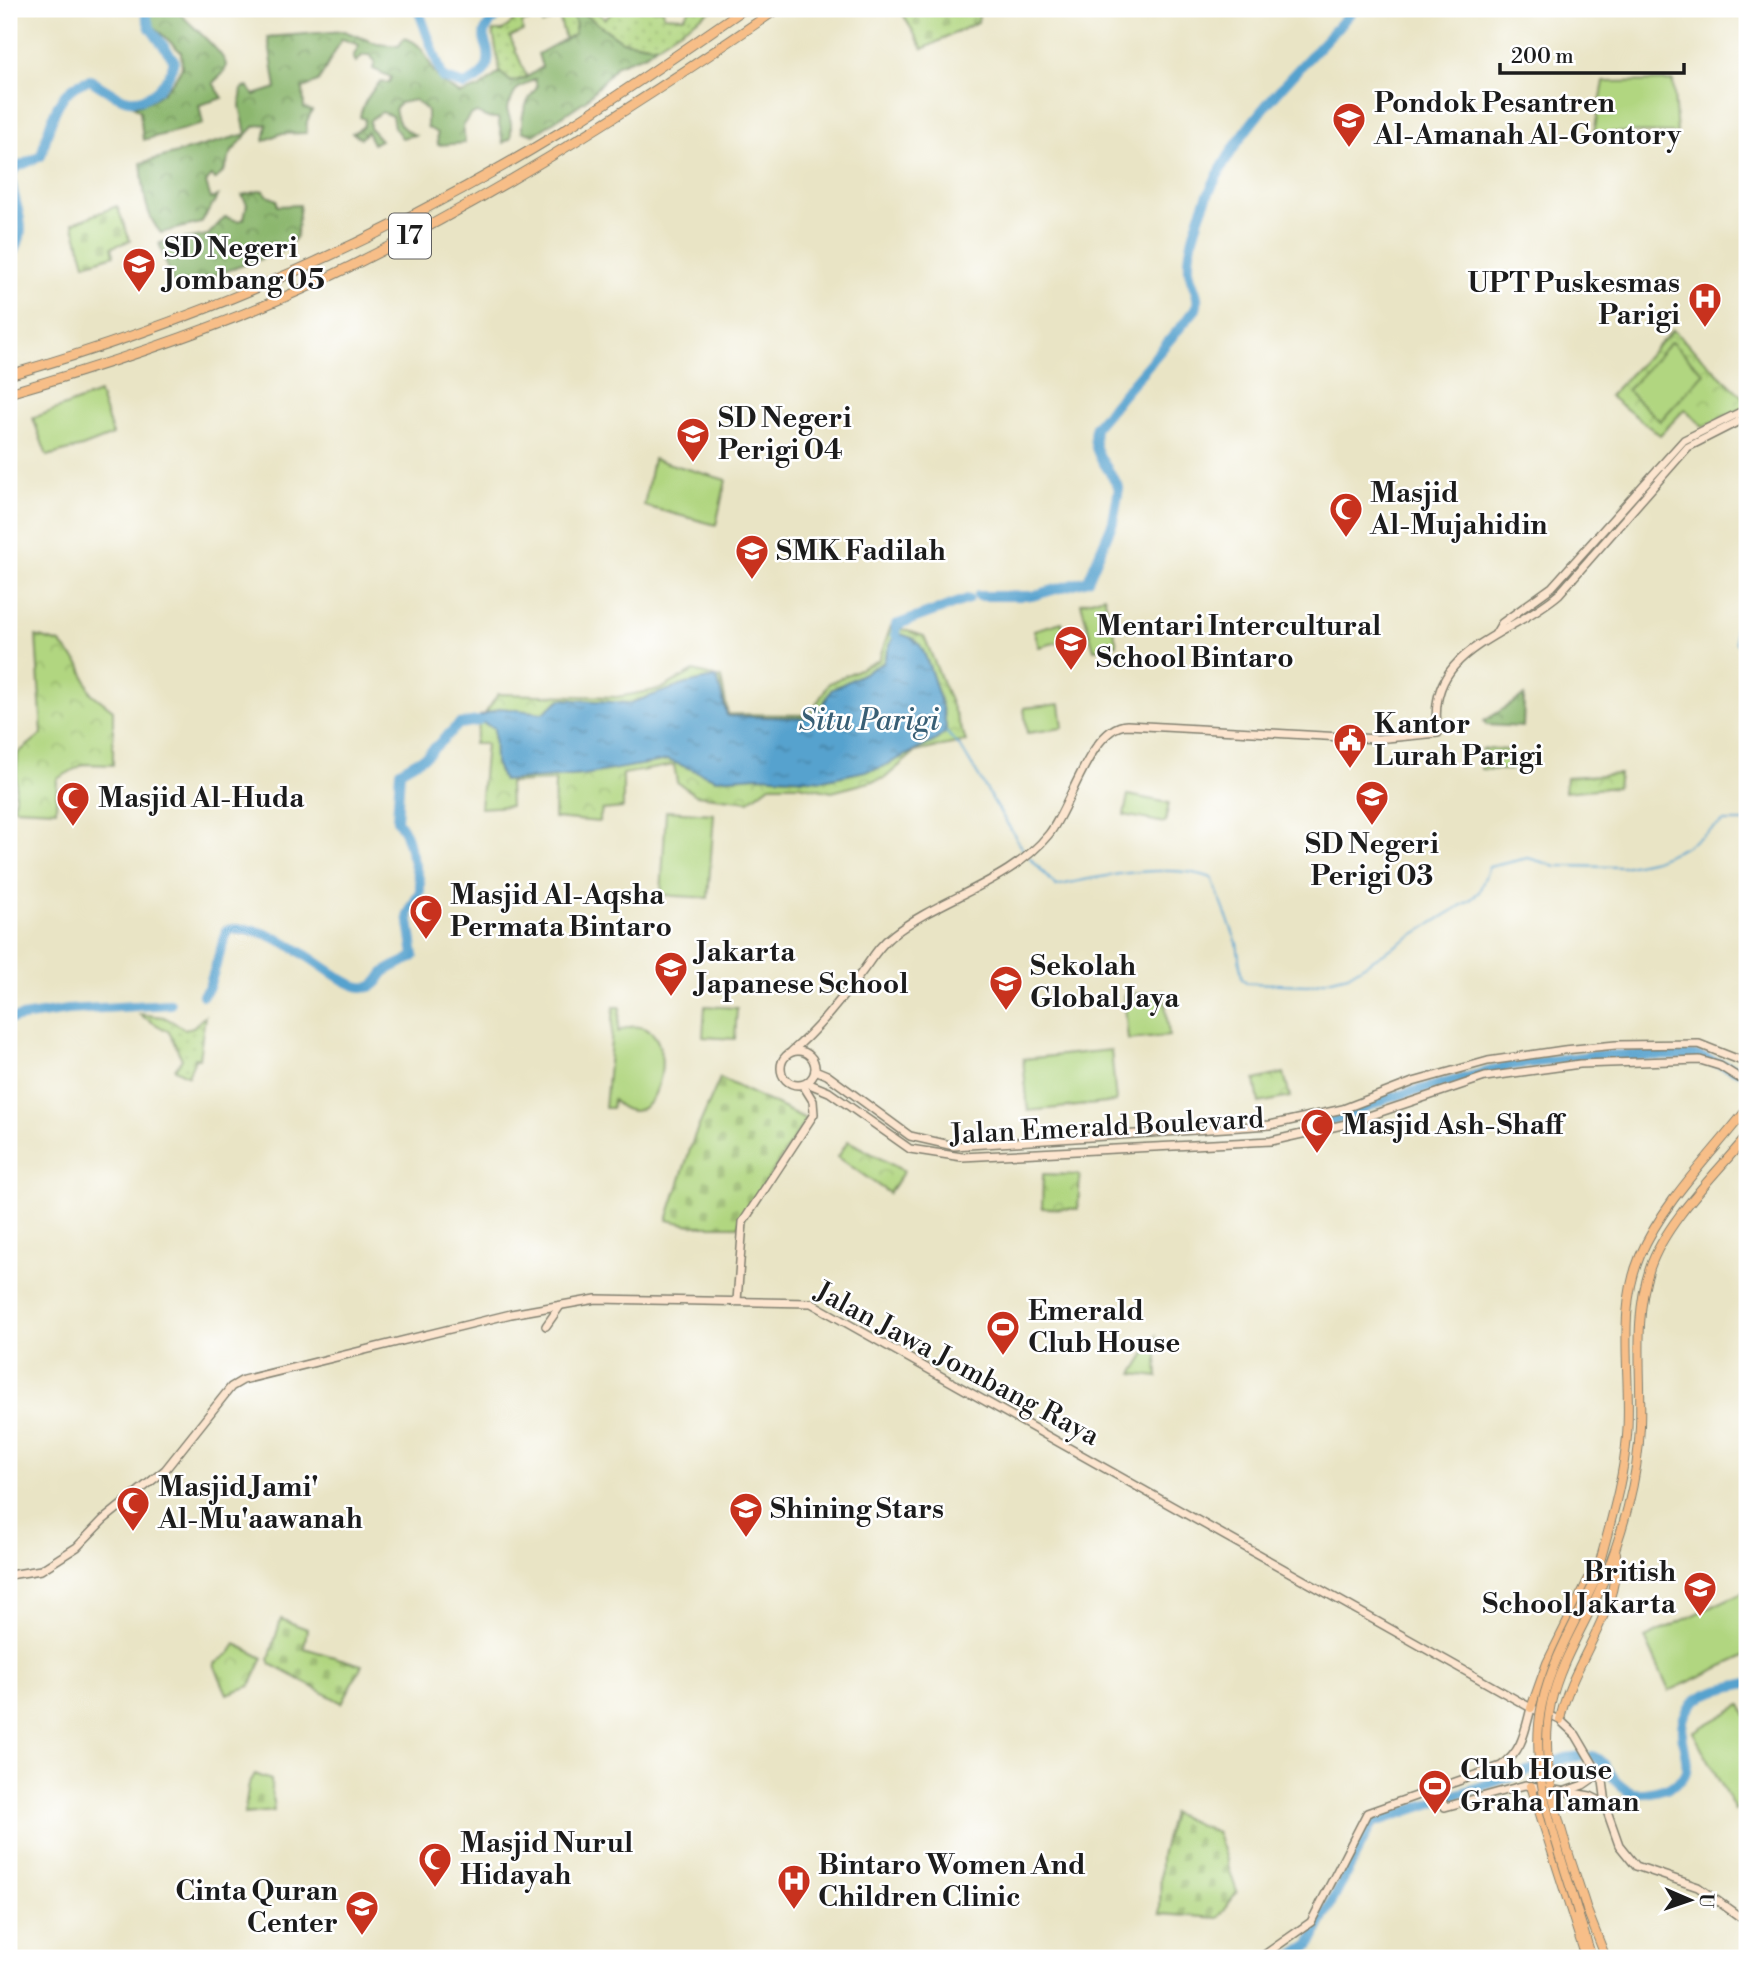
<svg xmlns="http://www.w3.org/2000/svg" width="1756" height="1967" viewBox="0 0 1756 1967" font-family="'Libre Bodoni',serif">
<defs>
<pattern id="grass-dots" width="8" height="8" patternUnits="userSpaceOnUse" patternTransform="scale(1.75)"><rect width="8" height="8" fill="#b1d680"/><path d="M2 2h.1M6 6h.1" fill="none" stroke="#98b76e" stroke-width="1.8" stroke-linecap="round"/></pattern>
<pattern id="forest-crowns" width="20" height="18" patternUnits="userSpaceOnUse" patternTransform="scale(1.75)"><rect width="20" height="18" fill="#8cb76e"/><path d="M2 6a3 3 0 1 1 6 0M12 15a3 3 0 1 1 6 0" fill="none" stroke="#72945a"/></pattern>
<pattern id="cemetery-stones" width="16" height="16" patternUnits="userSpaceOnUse" patternTransform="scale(1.75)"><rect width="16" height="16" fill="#b1d680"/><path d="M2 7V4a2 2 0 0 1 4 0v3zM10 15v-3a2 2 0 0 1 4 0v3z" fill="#98b76e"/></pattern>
<pattern id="park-crowns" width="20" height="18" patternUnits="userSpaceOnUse" patternTransform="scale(1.75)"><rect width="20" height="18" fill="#b1d680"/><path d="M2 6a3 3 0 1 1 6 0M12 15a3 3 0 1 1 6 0" fill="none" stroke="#98b76e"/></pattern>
<pattern id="water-ripples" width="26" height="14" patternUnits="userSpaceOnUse" patternTransform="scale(1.75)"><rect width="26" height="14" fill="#56a2ce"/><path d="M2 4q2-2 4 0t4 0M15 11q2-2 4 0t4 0" fill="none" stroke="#4683a6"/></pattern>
</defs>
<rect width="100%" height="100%" fill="#fff"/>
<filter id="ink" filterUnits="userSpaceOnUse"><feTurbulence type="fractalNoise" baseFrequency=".0143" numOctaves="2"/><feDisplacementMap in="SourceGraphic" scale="14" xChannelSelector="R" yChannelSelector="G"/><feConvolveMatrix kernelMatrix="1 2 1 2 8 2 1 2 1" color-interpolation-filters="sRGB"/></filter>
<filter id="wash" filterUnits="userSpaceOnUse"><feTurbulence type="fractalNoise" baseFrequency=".00686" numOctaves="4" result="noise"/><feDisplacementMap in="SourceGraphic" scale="28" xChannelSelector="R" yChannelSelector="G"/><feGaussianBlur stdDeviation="1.57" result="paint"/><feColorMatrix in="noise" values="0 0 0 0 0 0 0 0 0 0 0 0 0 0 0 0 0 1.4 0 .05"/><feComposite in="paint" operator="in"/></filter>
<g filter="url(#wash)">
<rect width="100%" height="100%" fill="#e9e4c5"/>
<g fill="url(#grass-dots)" stroke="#66794e" stroke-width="2">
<polygon points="528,9 572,12 576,25 574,34 565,39 559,16 543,24 541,17 522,23 523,31 510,37 527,77 511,82 500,72 493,31 502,31"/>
<polygon points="577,9 594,9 605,19 616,9 663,9 664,16 684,17 690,9 713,9 656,46 622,41"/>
<polygon points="138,1014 164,1017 185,1029 193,1027 205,1016 199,1059 195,1058 188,1076 175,1069 182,1059 169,1032"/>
</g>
<g fill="url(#forest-crowns)" stroke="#546a45" stroke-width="2">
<path d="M 147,9 L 176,9 C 186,22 227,54 226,66 C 225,75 218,77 213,83 L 223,98 L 199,105 L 203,124 L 143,140 L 140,111 L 134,106 C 157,101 171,88 182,67 L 181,52 L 152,25 Z"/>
<path d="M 565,9 L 577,9 L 622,41 L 656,46 L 646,54 L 617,65 L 586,100 L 534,135 L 522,131 C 521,112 526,102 537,87 L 535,79 L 516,90 L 507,109 L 511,123 L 511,138 L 503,143 L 498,118 L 488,118 L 477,113 L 470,115 L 463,125 L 465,143 L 438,145 L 437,133 L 427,127 L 427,110 L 415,100 L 400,103 L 395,109 C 398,125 401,128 415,135 L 402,138 L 394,127 L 392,116 L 382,112 L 370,120 L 370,128 L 381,140 L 373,144 L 367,132 L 361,138 L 352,133 L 363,127 L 365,119 L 360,117 C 362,104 372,90 380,82 L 389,83 L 391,77 L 373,69 L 375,61 L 369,55 L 363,55 L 356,62 L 353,57 L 359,45 L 342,39 L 318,82 L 303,88 L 304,108 L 312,111 L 307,121 L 306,133 L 279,134 L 264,141 L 267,124 L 255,126 C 247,134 239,143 232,152 C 225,162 229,171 215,179 L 211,176 L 206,183 L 211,199 L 218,196 L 201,223 L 161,233 C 143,213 144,187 141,163 L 246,134 L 240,106 L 242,88 L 248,87 L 254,95 L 276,88 L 268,37 L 344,31 L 378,44 L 399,46 L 404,38 C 428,44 427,67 441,81 C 446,86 454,90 460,94 L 479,88 L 500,72 L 511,82 L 524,79 L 542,67 L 538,54 L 574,34 L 576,25 L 572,12 Z"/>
<polygon points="263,190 268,196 277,200 277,206 300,205 296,238 281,252 175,289 159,243 208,235 225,217 238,221 244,219 247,204 242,195"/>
<polygon points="1524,696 1523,727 1486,725 1484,721"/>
</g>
<g fill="url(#cemetery-stones)" stroke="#66794e" stroke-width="2">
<polygon points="900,9 980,9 978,22 923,49"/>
<polygon points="117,206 130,241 112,247 114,255 85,264 73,223"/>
<polygon points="720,1078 806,1119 738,1226 696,1226 667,1220 694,1137"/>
<polygon points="281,1619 307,1629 304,1648 362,1665 342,1703 271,1664 269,1659"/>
<polygon points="255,1774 271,1780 274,1811 244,1814 249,1784"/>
<polygon points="1172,1813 1217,1833 1237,1892 1218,1918 1160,1914 1161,1856"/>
</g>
<g fill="url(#park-crowns)" stroke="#66794e" stroke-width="2">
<polygon points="1673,330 1747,401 1747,406 1703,427 1685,409 1660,435 1609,396"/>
<polygon points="891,626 924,636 966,741 915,752 885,778 832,792 799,785 770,785 749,801 696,795 677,782 674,765 623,774 623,808 602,810 599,822 554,818 555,781 509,783 510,806 480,808 486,744 474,744 479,723 498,694 617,697 661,689 694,671 721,678 728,714 810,715 829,683 879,660"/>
<polygon points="36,636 60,643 80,665 91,693 113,710 113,765 84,764 57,779 56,810 14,808 18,753 42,734"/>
<polygon points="1619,774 1617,787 1565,792 1566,777"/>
<polygon points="1284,1073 1290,1097 1259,1103 1255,1080"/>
<polygon points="848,1141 904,1171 889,1193 838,1157"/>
<polygon points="1043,1174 1080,1175 1078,1209 1042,1208"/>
<polygon points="1156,1337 1158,1377 1133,1374"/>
<polygon points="236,1644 263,1658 250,1686 227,1694 214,1664 230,1653"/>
</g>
<g fill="#b1d680" stroke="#66794e" stroke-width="2">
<polygon points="1673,81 1677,133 1594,132 1604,82"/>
<polygon points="1671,342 1704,373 1660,421 1627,390"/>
<polygon points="99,393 113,435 82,447 47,456 33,418"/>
<polygon points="653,459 726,480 716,525 644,506"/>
<polygon points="1104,596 1117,644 1094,650 1081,603"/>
<polygon points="1062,622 1066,640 1039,647 1034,630"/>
<polygon points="1060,704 1063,728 1027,733 1024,708"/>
<polygon points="1482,749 1512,750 1511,770 1481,769"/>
<polygon points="1128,795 1169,803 1165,823 1124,815"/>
<polygon points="666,811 714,814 708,898 661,895"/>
<polygon points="1164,991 1169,1036 1128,1040 1124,995"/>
<polygon points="705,1006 737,1008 735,1039 703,1037"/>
<path d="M 614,1007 L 620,1007 L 618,1032 C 626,1027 635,1025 644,1028 C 681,1042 655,1144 613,1100 L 612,1108 L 605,1108 Z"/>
<polygon points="1111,1050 1116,1102 1028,1111 1023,1059"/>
<polygon points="1747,1590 1747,1655 1669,1691 1645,1638"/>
<polygon points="1741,1705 1747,1717 1747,1803 1735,1810 1693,1732"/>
</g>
<path fill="url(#water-ripples)" stroke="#395f75" stroke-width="2" d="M 900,634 C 907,636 914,638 919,644 C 927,654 948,721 946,732 L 935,741 L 880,768 L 823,780 L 759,776 L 716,779 L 668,760 L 584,775 L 503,781 L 495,763 L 494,728 L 478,721 L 480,716 L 501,708 L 543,713 L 561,699 L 630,703 L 686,684 L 717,677 L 727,716 L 811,718 L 820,710 L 831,690 L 883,663 L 892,640 Z"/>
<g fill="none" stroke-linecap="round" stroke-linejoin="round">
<g stroke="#56a2ce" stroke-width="2">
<path d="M 1747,604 C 1737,617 1733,627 1736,643 L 1747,651"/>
<polyline points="946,732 962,749 1025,853"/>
<path d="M 1029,857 L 1056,886 C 1100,876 1170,862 1212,878 L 1237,943 L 1242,979 L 1248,983 L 1308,985 L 1348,975 L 1470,900 L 1479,892 L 1489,867 L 1528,858 L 1556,866 L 1623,867 L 1655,860 L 1683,848 L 1723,822 L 1747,822"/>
</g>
<g stroke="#56a2ce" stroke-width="10">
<path d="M 418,9 L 443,78 L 464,85 C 478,80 491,70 488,52 C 487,44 482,41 485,31 C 488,23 497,15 503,9"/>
<path d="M 9,257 C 34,229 12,207 11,176 L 15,168 L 41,156 C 50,126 55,88 90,80 C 101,86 116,98 129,100 C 151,103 171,79 174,60 L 150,28 L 144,9"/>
<path d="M 978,596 L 1032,596 L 1088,580 L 1113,522 L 1119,488 C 1109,467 1088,450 1096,426 L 1196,309 C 1201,294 1190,284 1189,269 C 1188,254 1192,240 1196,227 C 1223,136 1294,77 1354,9"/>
<polyline points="896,635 896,625 968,599"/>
<path d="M 203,995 L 209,987 L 227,930 C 287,920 340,995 370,987 C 379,984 379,978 385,972 C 393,965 405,963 414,956 L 408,914 L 420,891 L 420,882 L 405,833 L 397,820 L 400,771 L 426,756 L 459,724 L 478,721"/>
<polyline points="9,1019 68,1010 170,1004"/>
<polyline points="1311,1126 1336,1120 1385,1099 1513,1065 1598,1055 1697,1056 1747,1073"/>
<path d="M 1592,1756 C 1610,1763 1612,1786 1631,1792 C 1641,1795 1653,1792 1663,1789 C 1714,1775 1662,1737 1692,1704 C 1703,1691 1731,1687 1747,1683"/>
<polyline points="1289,1958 1310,1945 1372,1823 1566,1758 1582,1756"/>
</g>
</g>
</g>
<g filter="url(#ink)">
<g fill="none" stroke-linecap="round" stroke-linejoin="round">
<defs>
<g id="secondary">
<polyline points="1496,633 1502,623 1552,587 1684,440 1747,409"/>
<circle cx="798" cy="1068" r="17"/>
<path d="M 792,1051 C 818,1029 838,1003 859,976 C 870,962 879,945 893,935 C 941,897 1010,883 1049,834 C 1070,808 1091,726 1127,725 L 1377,739 L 1438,733 C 1423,649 1508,638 1559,594 L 1688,447 L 1747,417"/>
<polyline points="815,1070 827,1075 910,1136 954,1146 1270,1125 1343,1109 1413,1082 1488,1061 1564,1050 1616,1045 1699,1044 1747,1063"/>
<polyline points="807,1083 829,1092 910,1149 962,1157 1271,1141 1342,1125 1485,1077 1580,1064 1700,1060 1720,1066 1744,1081 1747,1086"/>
<polyline points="737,1301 743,1222 814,1114 813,1101 803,1085"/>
<polyline points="546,1326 560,1306"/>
<polyline points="9,1575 41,1570 77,1547 103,1520 165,1470 231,1387 243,1380 511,1314 596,1299 811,1303 1531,1708 1560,1720 1576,1735 1603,1781 1607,1811 1619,1845 1636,1866 1698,1887 1747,1922"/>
<polyline points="1437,1789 1445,1807 1525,1785 1590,1796 1606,1804"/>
<polyline points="1563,1792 1583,1785 1599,1774"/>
<path d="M 1260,1958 L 1311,1922 L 1367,1813 L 1501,1766 C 1522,1752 1525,1731 1531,1708"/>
</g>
<g id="primary">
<path d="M 1595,1581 C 1607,1533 1623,1486 1627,1436 C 1632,1376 1616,1313 1640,1256 C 1663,1202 1711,1155 1747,1109"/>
<path d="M 1602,1585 C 1622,1534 1638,1482 1640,1426 C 1642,1373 1633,1319 1650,1268 C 1666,1221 1716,1174 1747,1136"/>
<polyline points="1531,1708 1547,1663 1596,1564"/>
<path d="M 1560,1720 C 1571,1662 1620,1614 1616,1553"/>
<polyline points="1531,1786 1586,1958"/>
<polyline points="1587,1910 1606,1958"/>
<polyline points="1578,1913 1592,1958"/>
</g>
<g id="motorway">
<path d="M 9,375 C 204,319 391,236 564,130 C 625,92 684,50 744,9"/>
<path d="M 9,393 C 113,363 219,328 318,282 C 480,206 630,110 777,9"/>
</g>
</defs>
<use href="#secondary" stroke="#828070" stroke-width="10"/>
<use href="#primary" stroke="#828070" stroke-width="10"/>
<use href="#motorway" stroke="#828070" stroke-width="11"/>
<use href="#secondary" stroke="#fce5cf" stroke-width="7"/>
<use href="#primary" stroke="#f7be88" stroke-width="8"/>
<use href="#motorway" stroke="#f7be88" stroke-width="9"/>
<defs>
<g id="primary-bridge">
<path d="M 1587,1910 C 1566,1842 1536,1775 1551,1703 C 1560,1662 1586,1623 1602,1585"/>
<path d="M 1578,1913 C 1559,1845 1527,1776 1542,1704 C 1551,1662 1576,1621 1595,1581"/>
</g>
</defs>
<use href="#primary-bridge" stroke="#828070" stroke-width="10" stroke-linecap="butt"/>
<use href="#primary-bridge" stroke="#f7be88" stroke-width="8"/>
</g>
</g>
<defs>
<symbol id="school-pin" viewBox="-11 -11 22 30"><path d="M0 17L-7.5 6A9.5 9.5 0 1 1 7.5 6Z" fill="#c8321e" stroke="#fff"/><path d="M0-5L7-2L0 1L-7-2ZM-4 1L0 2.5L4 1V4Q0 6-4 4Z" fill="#fff"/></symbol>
<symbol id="hospital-pin" viewBox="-11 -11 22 30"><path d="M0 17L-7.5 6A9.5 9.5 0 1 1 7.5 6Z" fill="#c8321e" stroke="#fff"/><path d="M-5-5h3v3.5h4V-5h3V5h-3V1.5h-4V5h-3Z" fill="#fff"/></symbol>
<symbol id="mosque-pin" viewBox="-11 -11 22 30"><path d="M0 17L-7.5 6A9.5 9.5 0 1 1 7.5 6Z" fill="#c8321e" stroke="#fff"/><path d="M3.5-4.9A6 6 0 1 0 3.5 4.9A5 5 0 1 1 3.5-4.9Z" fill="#fff"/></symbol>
<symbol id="civic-pin" viewBox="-11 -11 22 30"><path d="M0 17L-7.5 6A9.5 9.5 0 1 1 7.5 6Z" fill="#c8321e" stroke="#fff"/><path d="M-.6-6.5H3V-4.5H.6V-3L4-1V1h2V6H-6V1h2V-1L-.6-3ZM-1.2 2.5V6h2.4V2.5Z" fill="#fff"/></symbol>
<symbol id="stadium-pin" viewBox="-11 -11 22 30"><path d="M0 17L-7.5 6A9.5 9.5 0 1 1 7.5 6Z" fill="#c8321e" stroke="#fff"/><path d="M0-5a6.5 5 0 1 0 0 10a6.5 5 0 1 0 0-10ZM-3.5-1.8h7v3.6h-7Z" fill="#fff"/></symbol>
</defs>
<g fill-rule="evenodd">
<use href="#school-pin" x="1330" y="100" width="38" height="52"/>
<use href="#school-pin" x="120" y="245" width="38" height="52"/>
<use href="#hospital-pin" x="1686" y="280" width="38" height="52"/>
<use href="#school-pin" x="674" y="415" width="38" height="52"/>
<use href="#mosque-pin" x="1327" y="490" width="38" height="52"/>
<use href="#school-pin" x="733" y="532" width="38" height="52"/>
<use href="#school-pin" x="1052" y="623" width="38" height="52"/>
<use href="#civic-pin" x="1331" y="721" width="38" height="52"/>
<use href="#school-pin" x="1353" y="778" width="38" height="52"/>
<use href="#mosque-pin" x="54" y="779" width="38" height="52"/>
<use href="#mosque-pin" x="407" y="892" width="38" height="52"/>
<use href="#school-pin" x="652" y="949" width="38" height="52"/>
<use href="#school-pin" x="987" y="963" width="38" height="52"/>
<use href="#mosque-pin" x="1298" y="1106" width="38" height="52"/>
<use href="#stadium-pin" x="984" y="1308" width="38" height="52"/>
<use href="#mosque-pin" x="114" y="1484" width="38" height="52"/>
<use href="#school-pin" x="727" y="1490" width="38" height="52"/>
<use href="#school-pin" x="1681" y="1569" width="38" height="52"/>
<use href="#stadium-pin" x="1416" y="1767" width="38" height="52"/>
<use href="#mosque-pin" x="416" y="1840" width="38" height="52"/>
<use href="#hospital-pin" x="775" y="1862" width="38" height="52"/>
<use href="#school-pin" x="343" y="1888" width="38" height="52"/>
</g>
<g text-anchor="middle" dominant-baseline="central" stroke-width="5" stroke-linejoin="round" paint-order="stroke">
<rect fill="#fff" stroke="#606060" stroke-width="2" x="389" y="213.5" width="42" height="45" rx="5"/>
<g font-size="26" font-weight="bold" fill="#1c1c1c">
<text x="410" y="236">17</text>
</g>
<g font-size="28" font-weight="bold" fill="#1c1c1c" stroke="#fff" text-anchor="start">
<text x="1374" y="103">Pondok Pesantren<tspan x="1374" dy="32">Al-Amanah Al-Gontory</tspan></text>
<text x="164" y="248">SD Negeri<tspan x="164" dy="32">Jombang 05</tspan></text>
<text x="1680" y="283" text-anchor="end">UPT Puskesmas<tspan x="1680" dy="32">Parigi</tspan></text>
<text x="718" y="418">SD Negeri<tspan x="718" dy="32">Perigi 04</tspan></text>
<text x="1370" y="493">Masjid<tspan x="1370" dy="32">Al-Mujahidin</tspan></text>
<text x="776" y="551">SMK Fadilah</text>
<text x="1096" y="626">Mentari Intercultural<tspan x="1096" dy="32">School Bintaro</tspan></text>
<text x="1374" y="724">Kantor<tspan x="1374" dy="32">Lurah Parigi</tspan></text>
<text x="98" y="798">Masjid Al-Huda</text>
<text x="1372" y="844" text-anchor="middle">SD Negeri<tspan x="1372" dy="32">Perigi 03</tspan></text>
<text x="450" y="895">Masjid Al-Aqsha<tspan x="450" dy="32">Permata Bintaro</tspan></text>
<text x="696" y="952">Jakarta<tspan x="696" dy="32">Japanese School</tspan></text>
<text x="1030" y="966">Sekolah<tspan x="1030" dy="32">Global Jaya</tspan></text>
<text x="1342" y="1125">Masjid Ash-Shaff</text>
<text x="1028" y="1311">Emerald<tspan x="1028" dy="32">Club House</tspan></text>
<text x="158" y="1487">Masjid Jami'<tspan x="158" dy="32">Al-Mu'aawanah</tspan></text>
<text x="770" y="1509">Shining Stars</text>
<text x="1676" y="1572" text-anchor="end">British<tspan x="1676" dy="32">School Jakarta</tspan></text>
<text x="1460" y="1770">Club House<tspan x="1460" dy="32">Graha Taman</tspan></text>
<text x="460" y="1843">Masjid Nurul<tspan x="460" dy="32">Hidayah</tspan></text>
<text x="818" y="1865">Bintaro Women And<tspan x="818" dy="32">Children Clinic</tspan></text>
<text x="338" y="1891" text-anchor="end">Cinta Quran<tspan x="338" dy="32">Center</tspan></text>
</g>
<g font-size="28" fill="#1c1c1c" stroke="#fff">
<text transform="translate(1107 1127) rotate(-3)">Jalan Emerald Boulevard</text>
<text transform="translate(957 1364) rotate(28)">Jalan Jawa Jombang Raya</text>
</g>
<g font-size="30" font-style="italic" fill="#395f75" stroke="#fff">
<text x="869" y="721">Situ Parigi</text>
</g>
</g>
<rect width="1756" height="1967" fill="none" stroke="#fff" stroke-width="35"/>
<g transform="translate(1690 1900) rotate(92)" stroke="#ffffff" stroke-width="5" paint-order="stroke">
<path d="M0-5L12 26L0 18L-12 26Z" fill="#1c1c1c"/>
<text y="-10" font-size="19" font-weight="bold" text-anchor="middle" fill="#1c1c1c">U</text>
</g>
<path d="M1500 63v10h184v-10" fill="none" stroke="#1c1c1c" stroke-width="3.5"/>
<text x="1511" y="63" font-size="21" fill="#1c1c1c" stroke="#ffffff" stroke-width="5" paint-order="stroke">200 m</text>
</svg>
